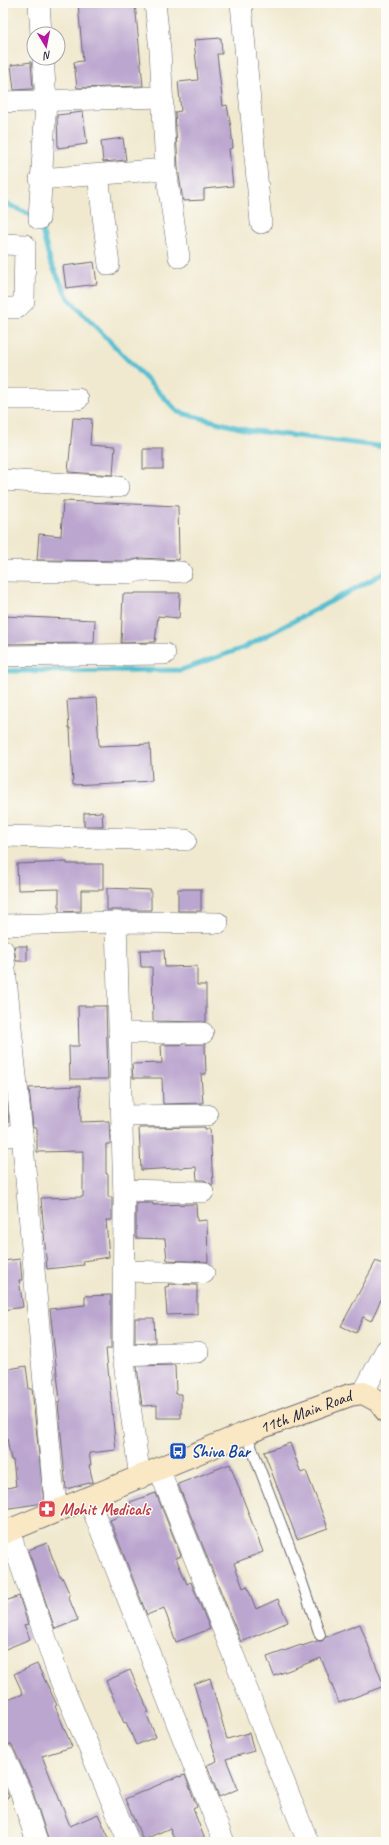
<svg xmlns="http://www.w3.org/2000/svg" width="389" height="1845" viewBox="0 0 389 1845" font-family="Caveat,sans-serif">
<rect width="100%" height="100%" fill="#fdfcf7"/>
<filter id="ink" filterUnits="userSpaceOnUse"><feTurbulence type="fractalNoise" baseFrequency=".025" numOctaves="2"/><feDisplacementMap in="SourceGraphic" scale="8" xChannelSelector="R" yChannelSelector="G"/><feConvolveMatrix kernelMatrix="1 2 1 2 8 2 1 2 1" color-interpolation-filters="sRGB"/></filter>
<filter id="wash" filterUnits="userSpaceOnUse"><feTurbulence type="fractalNoise" baseFrequency=".012" numOctaves="4" result="noise"/><feDisplacementMap in="SourceGraphic" scale="16" xChannelSelector="R" yChannelSelector="G"/><feGaussianBlur stdDeviation="0.9" result="paint"/><feColorMatrix in="noise" values="0 0 0 0 0 0 0 0 0 0 0 0 0 0 0 0 0 1.4 0 .05"/><feComposite in="paint" operator="in"/></filter>
<g filter="url(#wash)">
<rect width="100%" height="100%" fill="#f0e9cf"/>
<g fill="none" stroke-linecap="round" stroke-linejoin="round">
<g stroke="#54bed0" stroke-width="5">
<polyline points="3,202 35,217"/>
<polyline points="40,223 50,261 68,298 178,412 247,430 386,447"/>
<polyline points="3,671 181,670 243,648 386,572"/>
</g>
</g>
<g id="blocks">
<g fill="#bba6cf">
<polygon points="78,3 135,3 143,86 77,88 74,62 83,61"/>
<polygon points="221,38 222,54 217,54 223,106 227,105 231,127 233,148 229,149 233,186 204,189 204,200 183,201 178,168 175,112 181,111 178,82 198,80 194,40"/>
<polygon points="31,62 33,89 14,90 11,65"/>
<polygon points="83,112 87,144 58,148 57,115"/>
<polygon points="123,138 126,160 103,162 101,141"/>
<polygon points="94,262 97,284 66,288 63,266"/>
<polygon points="73,418 92,419 90,445 115,447 113,475 68,472"/>
<rect x="143" y="449" width="20" height="20"/>
<polygon points="63,501 178,506 179,560 142,558 129,561 37,560 39,534 61,536"/>
<polygon points="135,593 180,593 179,618 158,616 155,642 121,643 123,594 135,594"/>
<polygon points="3,616 95,620 94,643 3,644"/>
<polygon points="96,698 99,746 150,744 152,781 73,785 70,728 69,728 67,700"/>
<polygon points="102,812 103,826 84,826 84,813"/>
<polygon points="67,862 67,864 103,864 103,890 81,890 81,911 59,912 59,889 18,890 17,864"/>
<polygon points="107,888 151,890 151,910 107,910"/>
<rect x="178" y="889" width="23" height="22"/>
<polygon points="14,946 27,946 27,961 16,961"/>
<polygon points="140,950 164,950 165,967 197,966 197,985 206,985 206,1022 153,1021 152,967 141,967"/>
<polygon points="78,1006 106,1006 108,1079 70,1079 69,1046 79,1046"/>
<polygon points="205,1044 206,1074 201,1074 203,1103 163,1104 162,1078 133,1078 132,1064 162,1063 161,1045"/>
<polygon points="80,1086 81,1122 109,1121 110,1144 106,1144 106,1174 108,1174 108,1197 112,1197 112,1220 106,1220 109,1257 83,1261 84,1265 47,1269 41,1198 83,1197 83,1151 37,1152 37,1128 33,1128 29,1088"/>
<polygon points="7,1101 9,1122 3,1123 3,1102"/>
<polygon points="205,1127 205,1129 210,1129 213,1185 204,1180 197,1180 196,1167 141,1170 139,1128"/>
<polygon points="136,1203 153,1203 153,1205 196,1204 197,1221 207,1220 208,1262 167,1260 165,1239 136,1238"/>
<polygon points="20,1259 22,1280 19,1280 23,1307 3,1310 3,1261"/>
<polygon points="376,1261 386,1266 386,1289 371,1321 363,1317 356,1333 341,1326"/>
<polygon points="168,1284 197,1285 197,1314 167,1315 165,1287 169,1286"/>
<polygon points="111,1295 111,1349 106,1349 116,1450 89,1453 91,1465 89,1465 93,1482 66,1489 58,1402 60,1401 50,1309 85,1305 85,1296"/>
<polygon points="135,1318 154,1318 155,1342 135,1343"/>
<polygon points="175,1365 176,1394 181,1394 181,1418 157,1418 157,1405 142,1406 137,1366"/>
<polygon points="26,1366 29,1389 32,1389 44,1503 3,1509 3,1489 16,1486 13,1460 11,1460 4,1422 3,1370"/>
<polygon points="290,1443 301,1473 306,1471 328,1528 297,1539 264,1452"/>
<polygon points="230,1464 263,1552 234,1563 243,1588 247,1586 256,1609 278,1599 288,1622 241,1642 178,1484"/>
<polygon points="156,1493 181,1556 176,1558 187,1584 191,1582 210,1629 176,1642 164,1608 147,1615 110,1520 133,1511 130,1502"/>
<polygon points="47,1543 60,1577 62,1577 70,1595 68,1596 78,1620 55,1629 28,1550"/>
<polygon points="19,1596 28,1624 24,1625 30,1639 3,1650 3,1602"/>
<polygon points="360,1624 384,1686 339,1703 321,1658 274,1676 267,1657 301,1645 302,1646 317,1641 322,1641 326,1637"/>
<polygon points="37,1664 57,1705 55,1706 72,1747 42,1756 70,1826 98,1814 111,1842 49,1842 31,1786 12,1745 3,1742 3,1702 23,1694 14,1674"/>
<polygon points="130,1670 149,1712 146,1713 156,1737 136,1745 126,1722 124,1723 106,1681"/>
<polygon points="210,1678 227,1739 249,1733 254,1751 226,1759 238,1789 219,1797 207,1765 217,1761 194,1684"/>
<polygon points="185,1775 197,1807 193,1809 206,1842 175,1842 170,1828 143,1840 125,1799 179,1776 179,1777"/>
<polygon points="3,1783 9,1797 3,1800"/>
</g>
</g>
</g>
<g filter="url(#ink)">
<use href="#blocks" fill-opacity="0" stroke="#6a686f" stroke-width="1"/>
<g fill="none" stroke-linecap="round" stroke-linejoin="round">
<defs>
<polyline id="lane" points="246,1433 292,1553 320,1635"/>
<g id="street">
<polyline points="39,3 41,34"/>
<polyline points="155,3 160,50 166,169 179,257"/>
<polyline points="241,3 261,223"/>
<polyline points="3,102 162,97"/>
<polyline points="98,175 109,265"/>
<polyline points="40,179 166,169"/>
<polyline points="39,219 46,101 43,58"/>
<polyline points="3,244 25,245 24,301 17,308 3,308"/>
<polyline points="3,399 78,399"/>
<polyline points="3,480 119,487"/>
<polyline points="3,571 130,573 141,570 181,572"/>
<polyline points="3,656 165,654"/>
<polyline points="3,836 186,840"/>
<polyline points="116,922 124,1198 123,1355 140,1478"/>
<polyline points="3,925 116,922 218,923"/>
<polyline points="3,950 22,1134 53,1485 58,1511"/>
<polyline points="119,1033 203,1033"/>
<polyline points="122,1116 207,1115"/>
<polyline points="3,1137 22,1134"/>
<polyline points="124,1190 203,1192"/>
<polyline points="124,1271 204,1273"/>
<polyline points="123,1355 198,1352"/>
<polyline points="363,1393 386,1350"/>
<polyline points="159,1469 308,1842"/>
<polyline points="88,1498 224,1842"/>
<polyline points="9,1531 59,1677 129,1842"/>
<polyline points="3,1754 20,1791 37,1842"/>
</g>
<g id="secondary">
<path id="s1" d="M 3,1533 L 246,1433 L 350,1395 L 363,1393 L 378,1401 L 386,1411"/>
</g>
</defs>
<use href="#lane" stroke="#6a686f" stroke-width="12"/>
<use href="#street" stroke="#6a686f" stroke-width="22"/>
<use href="#secondary" stroke="#6a686f" stroke-width="24"/>
<use href="#lane" stroke="#fff" stroke-width="10"/>
<use href="#street" stroke="#fff" stroke-width="21"/>
<use href="#secondary" stroke="#fae7c3" stroke-width="22"/>
</g>
</g>
<defs>
<symbol id="bus-square" viewBox="-11 -11 22 22"><rect x="-9" y="-9" width="18" height="18" rx="4" fill="#1a4fb4" stroke="#fdfcf7"/><path d="M-5-6H5V4H4V6H2V4H-2V6H-4V4H-5ZM-3.5-4V0h7V-4ZM-3.5 1.2v1.5H-2V1.2ZM2 1.2v1.5H3.5V1.2Z" fill="#fff"/></symbol>
<symbol id="pharmacy-square" viewBox="-11 -11 22 22"><rect x="-9" y="-9" width="18" height="18" rx="4" fill="#e0444e" stroke="#fdfcf7"/><path d="M-2-6h4v4h4v4h-4v4h-4v-4h-4v-4h4Z" fill="#fff"/></symbol>
</defs>
<g fill-rule="evenodd">
<use href="#bus-square" x="168" y="1441" width="20" height="20"/>
<use href="#pharmacy-square" x="37" y="1499" width="20" height="20"/>
</g>
<g text-anchor="middle" dominant-baseline="central" stroke-width="3" stroke-linejoin="round" paint-order="stroke">
<g font-size="17" fill="#22223b" stroke="#fdfcf7">
<text stroke="none"><textPath href="#s1" startOffset="326">11th Main Road</textPath></text>
</g>
<g font-size="17" font-weight="bold" fill="#164399" stroke="#fdfcf7" text-anchor="start">
<text x="191" y="1451">Shiva Bar</text>
</g>
<g font-size="17" font-weight="bold" fill="#be3a42" stroke="#fdfcf7" text-anchor="start">
<text x="60" y="1509">Mohit Medicals</text>
</g>
</g>
<rect width="389" height="1845" fill="none" stroke="#fdfcf7" stroke-width="16"/>
<g transform="translate(46 46) rotate(170)"><circle r="19" fill="#fdfcf7" stroke="#a5a5ac"/>
<path d="M0-3L7 15L0 10L-7 15Z" fill="#b5179e"/>
<text y="-6" font-size="11" font-weight="bold" text-anchor="middle" fill="#22223b">N</text>
</g>
</svg>
